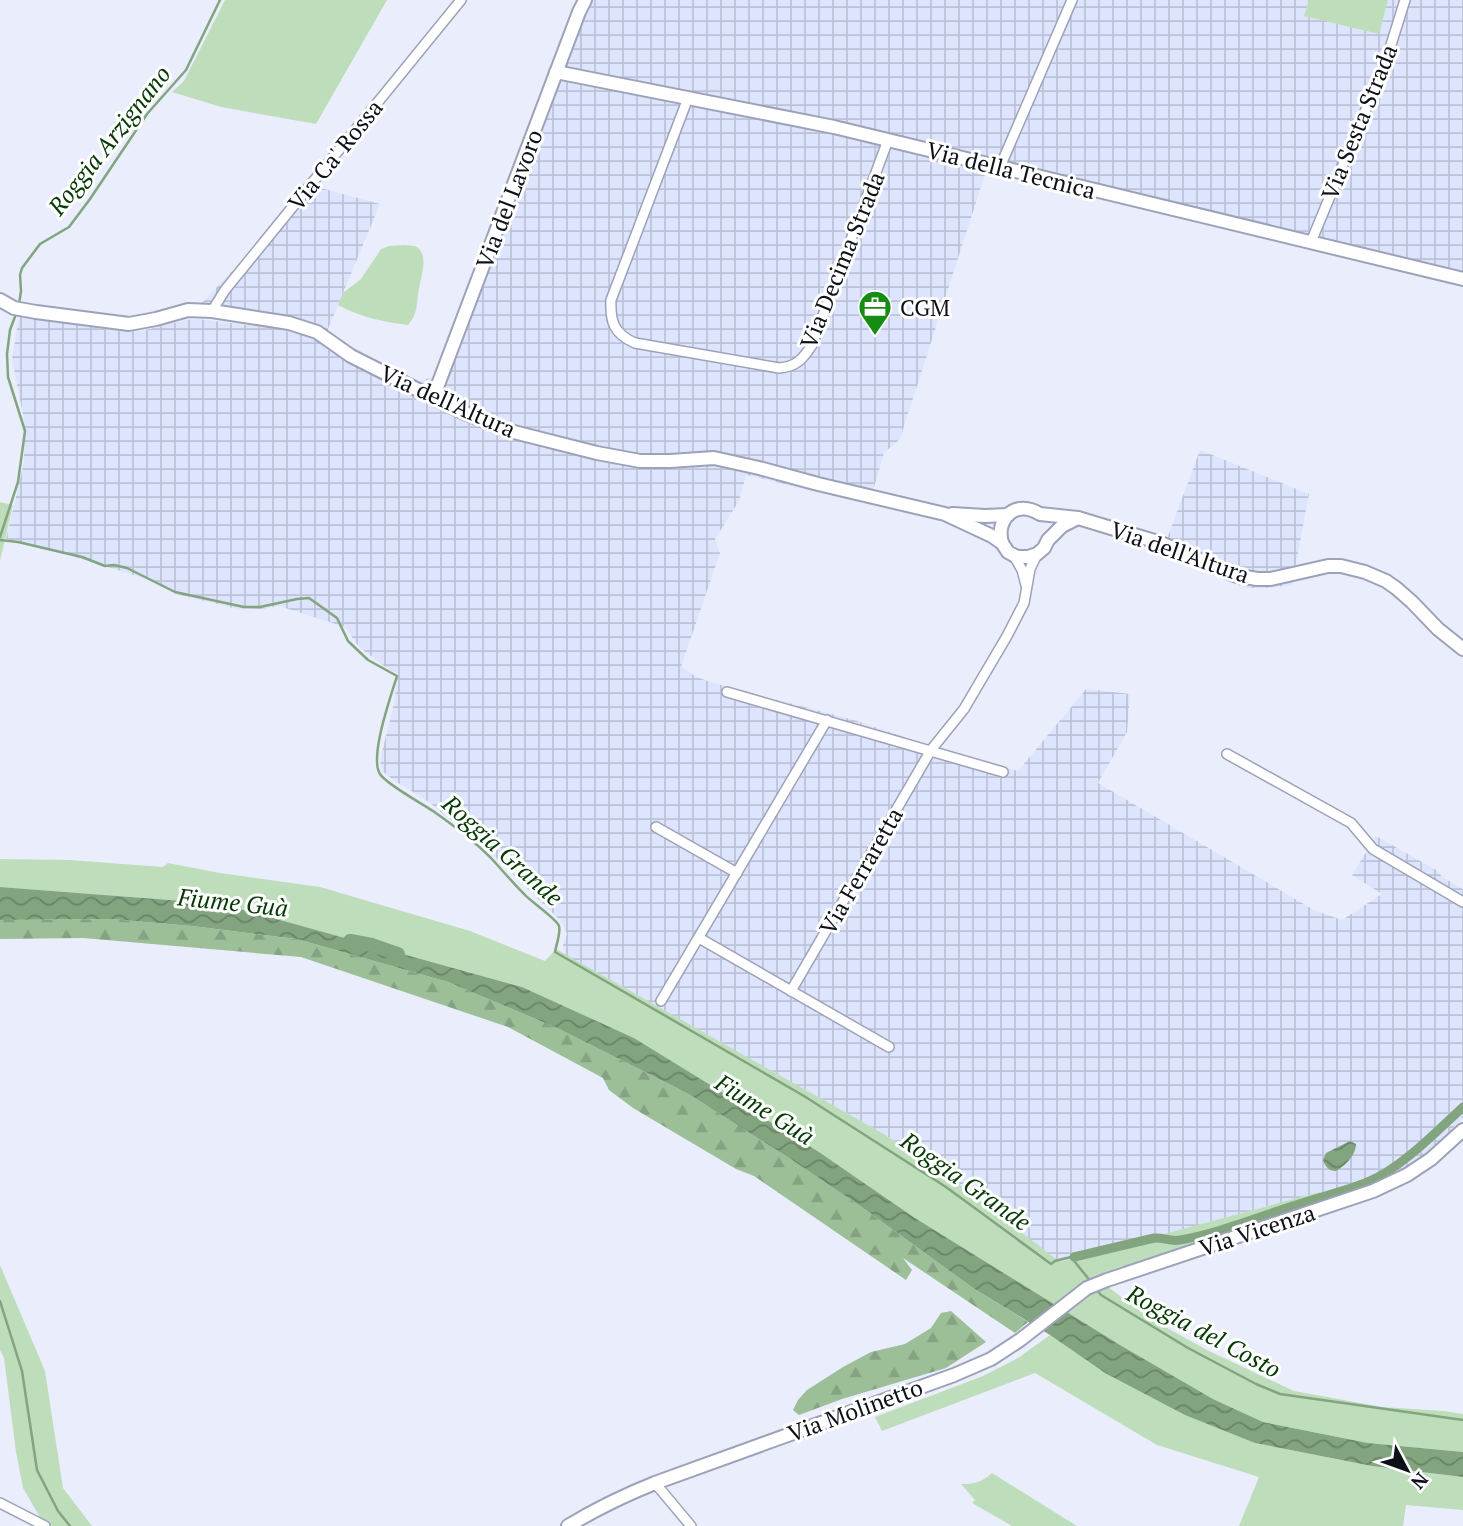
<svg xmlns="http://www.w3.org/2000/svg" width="1463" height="1526" viewBox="0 0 1463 1526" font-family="'PT Serif',serif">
<defs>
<pattern id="industrial-grid" width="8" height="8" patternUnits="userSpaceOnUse" patternTransform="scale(1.75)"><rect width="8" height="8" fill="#dde4fd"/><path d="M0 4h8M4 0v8" fill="none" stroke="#bcc3d8"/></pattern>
<pattern id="forest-firs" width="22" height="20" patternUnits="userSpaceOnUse" patternTransform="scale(1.75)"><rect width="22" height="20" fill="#9cbf98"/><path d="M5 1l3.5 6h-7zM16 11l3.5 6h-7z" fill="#85a382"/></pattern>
<pattern id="water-waves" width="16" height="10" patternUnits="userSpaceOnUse" patternTransform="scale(1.75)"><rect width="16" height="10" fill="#82a47e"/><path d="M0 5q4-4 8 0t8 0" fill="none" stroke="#698466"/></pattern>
</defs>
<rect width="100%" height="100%" fill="#eaeefc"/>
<g fill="url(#industrial-grid)">
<polygon points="581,0 1463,0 1463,286 988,165 900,439 884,453 869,504 746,475 739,501 715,539 720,553 681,667 697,677 710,682 854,720 910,739 917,744 1018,771 1086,689 1130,694 1127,732 1098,783 1314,910 1342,920 1382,894 1352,875 1376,836 1438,871 1442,877 1463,889 1463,1118 1423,1157 1394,1175 1370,1185 1321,1201 1320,1192 1060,1263 944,1173 882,1133 565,955 563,944 567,934 561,921 470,833 443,814 429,802 395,781 382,771 380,760 394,704 398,674 391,671 359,647 345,627 279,606 261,609 233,608 176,594 147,579 71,556 6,539 24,462 24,420 12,359 19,316 124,332 141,331 186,320 198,319 278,329 301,335 325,334 198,307 313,186 380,204 326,334 359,355 416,382 439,375"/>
<polygon points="1200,450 1309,494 1292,585 1267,588 1248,588 1237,585 1162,552"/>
</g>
<g fill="#bedebb">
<polygon points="225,0 387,0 316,124 221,107 172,92 184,81"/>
<polygon points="1309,0 1388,0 1379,34 1304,16"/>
<path d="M 404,245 C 405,245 414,246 415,246 C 430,253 421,277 419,288 C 416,304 419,312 408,325 C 383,322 360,317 338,305 L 343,293 L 361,279 L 381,249 L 389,246 Z"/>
<polygon points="0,502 13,505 0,561"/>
<polygon points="0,859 70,860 163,867 168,863 220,873 320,887 470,931 545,961 556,949 882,1133 944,1173 1060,1262 1320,1192 1321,1201 1126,1270 1122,1266 1095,1277 1149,1318 1207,1350 1294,1391 1382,1407 1444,1411 1463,1414 1463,1452 1368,1443 1263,1422 1213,1399 1120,1345 915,1218 819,1152 634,1038 522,987 222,904 0,887"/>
<polygon points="0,1265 45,1371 63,1488 92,1526 45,1526 23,1488 16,1452 4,1358 0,1350"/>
<polygon points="1050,1335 1105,1373 1255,1443 1372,1466 1463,1477 1463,1510 1406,1505 1403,1526 1239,1526 1259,1477 1157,1445 1035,1373 882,1431 875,1417 983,1376 1018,1358"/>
<path d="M 992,1473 L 1077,1526 L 1012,1526 L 972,1503 L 975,1500 L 961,1484 C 975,1484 982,1482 992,1473 Z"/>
</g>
<g fill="url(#forest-firs)">
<polygon points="111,919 192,926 297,939 448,982 557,1028 687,1093 792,1160 863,1208 973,1288 1028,1322 1015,1333 903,1258 912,1270 906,1280 754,1176 736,1169 633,1108 609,1090 603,1078 508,1027 301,957 83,938 0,939 0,920"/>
<polygon points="951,1311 986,1342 946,1368 842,1399 799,1415 793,1410 798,1400 807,1390 843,1367 871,1352 905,1344 931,1328 941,1313"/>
</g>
<g fill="url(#water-waves)">
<polygon points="0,887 222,904 522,987 634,1038 819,1152 915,1218 1120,1345 1213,1399 1263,1422 1368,1443 1463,1452 1463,1477 1372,1466 1255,1443 1185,1415 1105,1373 1050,1335 973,1288 863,1208 792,1160 687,1093 557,1028 448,982 297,939 192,926 111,919 0,920"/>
<path d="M 1350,1141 L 1356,1144 C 1356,1155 1345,1166 1336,1171 C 1328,1171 1325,1166 1323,1160 L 1326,1153 Z"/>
</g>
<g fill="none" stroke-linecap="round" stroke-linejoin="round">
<g stroke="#82a47e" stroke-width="2.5">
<polyline points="19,304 21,291 20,275 22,268 40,244 69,227 90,199 147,114 186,70 220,0"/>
<polyline points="0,537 18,482 25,431 8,377 7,354 10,330 16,314"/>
<path d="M 0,540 L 18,542 L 82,557 L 105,566 L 114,565 L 127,568 L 175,592 L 244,607 L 260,607 L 297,599 L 309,598 L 337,618 L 348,641 L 368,660 L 397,676 C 391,696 369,757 380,774 C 386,784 421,803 433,811 C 453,825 474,841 491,858 C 502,870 512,882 524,894 C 530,901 557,919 559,926 C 561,933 556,945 555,952 L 804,1096 L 946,1187 L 1051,1264 L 1055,1261 L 1071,1257 L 1091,1282"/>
<polyline points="1097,1290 1101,1295 1188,1348 1256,1384 1280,1394 1463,1420"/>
<polyline points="0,1301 22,1371 37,1470 58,1511 70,1526"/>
</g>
<path stroke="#82a47e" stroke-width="9" d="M 1074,1257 L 1154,1238 C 1163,1237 1170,1242 1180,1240 C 1220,1233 1260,1216 1299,1204 C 1328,1194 1358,1189 1385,1173 C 1414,1155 1438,1130 1463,1107"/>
<polyline stroke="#82a47e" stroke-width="14" points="350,941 372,945 398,954"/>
<defs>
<g id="street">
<path d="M 688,98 L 611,300 C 610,322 614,334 635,343 L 779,368 C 796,367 803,359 812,345 L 888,140"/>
<polyline points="1000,167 1072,0"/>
<polyline points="1311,242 1386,61 1405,0"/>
<polyline points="212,311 225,290 461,0"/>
<polyline points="1013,554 1022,570 1026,585"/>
<polyline points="727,692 1003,772"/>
<polyline points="1227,754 1351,823 1373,849 1463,902"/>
<polyline points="656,827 737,873"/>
<polyline points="699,938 889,1047"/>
<polyline points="791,991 931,750 964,709 1007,636 1024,603 1030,569 1037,554"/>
<polyline points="661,1001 827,720"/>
<polyline points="655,1483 691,1526"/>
<polyline points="0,1503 45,1526"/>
</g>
<g id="secondary">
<polyline points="556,72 834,127 1463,279"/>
<polyline points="0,300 14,308 36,312 129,324 156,319 188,310 212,311 289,323 317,332 351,356 460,411 506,430 597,453 640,461 670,461 714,458 759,468 818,484 945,514 992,536 1002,543 1008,552 1017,557 1028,557 1037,554 1044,548 1048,540 1062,526 1078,518"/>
<polyline points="433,398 579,12 585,0"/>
<polyline points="952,514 985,516 1008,515"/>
<path d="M 1002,543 C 995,518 1016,499 1040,514 L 1078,518 L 1161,543 L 1234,575 L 1257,579 L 1271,579 L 1328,566 L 1341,566 L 1365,572 L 1386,581 L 1396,588 L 1412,602 L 1438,629 L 1463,649"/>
<path d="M 568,1526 C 596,1509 625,1495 655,1483 L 954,1375 L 991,1359 L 1020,1340 L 1087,1288 L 1107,1280 L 1373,1191 L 1407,1175 L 1431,1159 L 1463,1130"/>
</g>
</defs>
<use href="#street" stroke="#9da2b9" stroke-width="12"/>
<use href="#secondary" stroke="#9da2b9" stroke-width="16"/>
<use href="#street" stroke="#fff" stroke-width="9"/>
<use href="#secondary" stroke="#fff" stroke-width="12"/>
</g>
<defs>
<symbol id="office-pin" viewBox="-11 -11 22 30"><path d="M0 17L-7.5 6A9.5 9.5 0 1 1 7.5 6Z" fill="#168c13" stroke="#fff"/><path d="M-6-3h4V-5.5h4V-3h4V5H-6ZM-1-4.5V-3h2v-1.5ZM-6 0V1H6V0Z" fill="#fff"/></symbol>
</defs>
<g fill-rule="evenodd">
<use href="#office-pin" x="856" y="288" width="38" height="52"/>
</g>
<g text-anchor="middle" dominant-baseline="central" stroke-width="6" stroke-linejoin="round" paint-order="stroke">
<g font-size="23" fill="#0e1018" stroke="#fff">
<text transform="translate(1359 122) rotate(-68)">Via Sesta Strada</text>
<text transform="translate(335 155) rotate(-51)">Via Ca' Rossa</text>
<text transform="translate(1011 170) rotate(14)">Via della Tecnica</text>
<text transform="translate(509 199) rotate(-69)">Via del Lavoro</text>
<text transform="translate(842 260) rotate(-68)">Via Decima Strada</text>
<text transform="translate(448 401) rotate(24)">Via dell'Altura</text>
<text transform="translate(1180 552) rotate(19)">Via dell'Altura</text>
<text transform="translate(861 871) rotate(-60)">Via Ferraretta</text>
<text transform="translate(1257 1230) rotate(-18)">Via Vicenza</text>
<text transform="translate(855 1410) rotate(-20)">Via Molinetto</text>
</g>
<g font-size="23" fill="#0e1018" stroke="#fff" text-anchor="start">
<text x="900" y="307">CGM</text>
</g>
<g font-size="24" font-style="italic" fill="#053a05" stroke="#fff">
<text transform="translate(109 140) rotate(-52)">Roggia Arzignano</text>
<text transform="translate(503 850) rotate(42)">Roggia Grande</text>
<text transform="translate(233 902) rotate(6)">Fiume Guà</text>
<text transform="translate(765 1109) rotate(32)">Fiume Guà</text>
<text transform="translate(966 1181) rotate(35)">Roggia Grande</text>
<text transform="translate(1204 1331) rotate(28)">Roggia del Costo</text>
</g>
</g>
<g transform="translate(1407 1470) rotate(131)" stroke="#ffffff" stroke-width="5" paint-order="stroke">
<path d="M0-5L12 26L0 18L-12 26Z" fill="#0e1018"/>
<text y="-10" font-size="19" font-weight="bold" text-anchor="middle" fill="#0e1018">N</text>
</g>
</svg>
